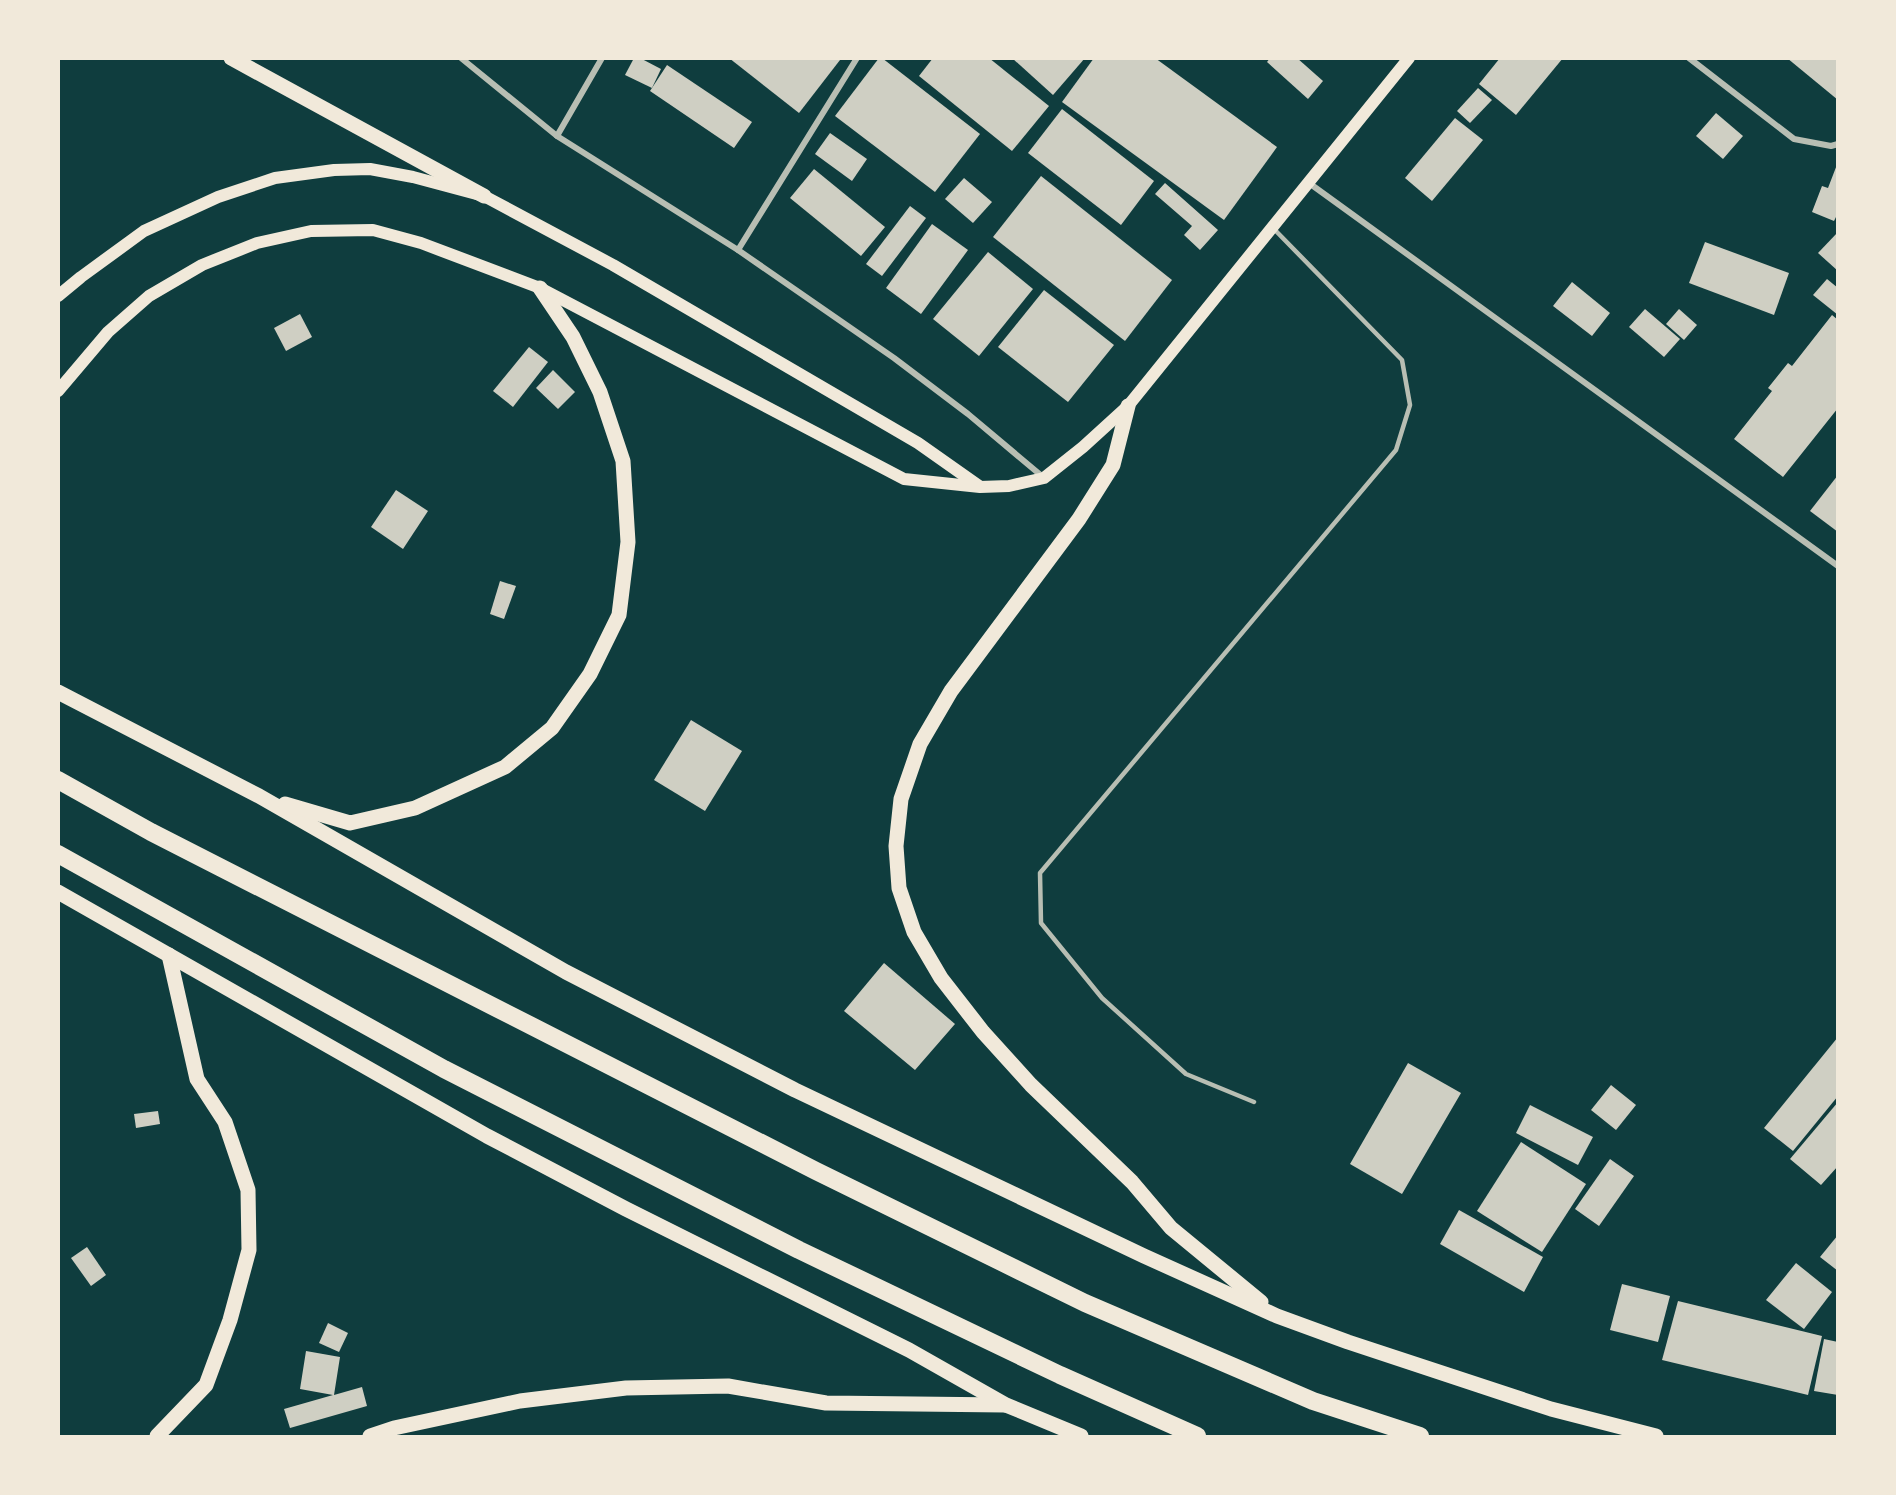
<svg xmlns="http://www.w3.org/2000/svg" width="1896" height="1495" viewBox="0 0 1896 1495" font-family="'PT Sans Narrow',sans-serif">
<rect width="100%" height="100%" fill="#0f3d3e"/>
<g fill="#cfcfc3">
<polygon points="634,58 640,58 661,69 652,88 625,75"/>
<polygon points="729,58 837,58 840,60 799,113"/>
<polygon points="879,58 882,58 980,134 935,192 835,116"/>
<polygon points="933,58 989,58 1049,106 1012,151 919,76"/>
<polygon points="1012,58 1085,58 1053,95"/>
<polygon points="1094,58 1155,58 1277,147 1224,220 1062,102"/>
<polygon points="1270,58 1297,58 1323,81 1308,99 1267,62"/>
<polygon points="1500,58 1563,58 1516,115 1479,84"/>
<polygon points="1787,58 1838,58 1838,100"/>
<polygon points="667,65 752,122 734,148 650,91"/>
<polygon points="1478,88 1492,100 1470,123 1457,111"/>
<polygon points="1062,109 1154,181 1121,225 1028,153"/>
<polygon points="1716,113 1743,136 1723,159 1696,136"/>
<polygon points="1455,118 1483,140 1432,201 1405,178"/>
<polygon points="830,133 867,159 852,181 815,154"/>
<polygon points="1838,162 1838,213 1834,221 1812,212 1822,186 1828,188"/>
<polygon points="814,169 885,227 861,256 790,198"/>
<polygon points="1041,176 1172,280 1125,341 993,237"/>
<polygon points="964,178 992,202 973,223 945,199"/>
<polygon points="1165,183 1218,230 1200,250 1184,235 1192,226 1155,194"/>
<polygon points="910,206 926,218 882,276 866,264"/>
<polygon points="932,224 968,250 921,314 886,288"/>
<polygon points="1838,232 1838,271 1818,253"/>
<polygon points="1705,242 1789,273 1774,315 1689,283"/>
<polygon points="988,252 1033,289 979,356 933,319"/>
<polygon points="1827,279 1838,288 1838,315 1813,295"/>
<polygon points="1572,282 1610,313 1592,336 1553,306"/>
<polygon points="1044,290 1114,345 1068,402 998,347"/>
<polygon points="1645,309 1680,339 1664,357 1629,327"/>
<polygon points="1679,309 1697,325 1684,340 1666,324"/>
<polygon points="300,314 312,337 286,351 274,328"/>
<polygon points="1832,315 1838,320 1838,408 1783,477 1734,439 1772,391 1768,388 1788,363 1792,366"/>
<polygon points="529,347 548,362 513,407 493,391"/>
<polygon points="553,370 575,392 558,409 536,388"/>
<polygon points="1838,475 1838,532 1810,511"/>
<polygon points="396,490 428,511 403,549 371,527"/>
<polygon points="500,581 516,586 504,619 490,614"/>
<polygon points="691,720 742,751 705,811 654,780"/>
<polygon points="884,963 955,1024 915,1070 844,1011"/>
<polygon points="1838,1037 1838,1096 1793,1151 1764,1128"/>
<polygon points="1408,1063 1461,1093 1402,1194 1350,1164"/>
<polygon points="1611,1085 1636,1105 1616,1130 1591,1110"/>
<polygon points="1838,1102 1838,1166 1821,1185 1790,1159"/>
<polygon points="1530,1105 1593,1137 1578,1165 1516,1133"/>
<polygon points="158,1111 160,1124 136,1128 134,1114"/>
<polygon points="1521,1142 1586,1184 1542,1252 1477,1211"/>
<polygon points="1610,1159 1634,1176 1599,1226 1575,1209"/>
<polygon points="1459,1210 1543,1257 1524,1292 1440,1244"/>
<polygon points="1838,1235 1838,1271 1820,1257"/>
<polygon points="87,1247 106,1275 91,1286 71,1258"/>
<polygon points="1796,1263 1832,1292 1804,1329 1766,1300"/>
<polygon points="1622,1284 1670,1296 1658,1342 1610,1330"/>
<polygon points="1678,1301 1822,1336 1808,1395 1662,1360"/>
<polygon points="328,1323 348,1333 339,1352 319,1343"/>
<polygon points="1824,1339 1838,1342 1838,1395 1814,1391"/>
<polygon points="306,1351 340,1357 334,1395 362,1387 367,1406 290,1428 284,1409 333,1395 300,1389"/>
</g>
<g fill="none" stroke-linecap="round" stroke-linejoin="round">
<polyline stroke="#b8beb3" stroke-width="4.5" points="1254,1102 1186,1074 1102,998 1041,923 1040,873 1396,450 1410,405 1402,360 1273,228"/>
<g stroke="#b8beb3" stroke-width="6">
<polyline points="461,58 557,136 738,250 894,358 968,414 1043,477"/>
<polyline points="1689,58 1794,139 1831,146 1838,144"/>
<polyline points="557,136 602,58"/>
<polyline points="1309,183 1838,566"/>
<polyline points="738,250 857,58"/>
</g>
<g stroke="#f1e9da" stroke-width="12">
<polyline points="58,296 81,277 144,231 218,197 275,178 334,170 370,169 413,177 484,196 613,265 918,443 979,486"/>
<polyline points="58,391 108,332 149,296 202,265 257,243 311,231 373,230 421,243 540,288 904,479 980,487 1009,486 1044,478 1083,447 1128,406 1409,58"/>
</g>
<g stroke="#f1e9da" stroke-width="15">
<polyline points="231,58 484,196"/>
<polyline points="1128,406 1113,465 1079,519 951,691 920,744 901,799 896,846 899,888 914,932 941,978 983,1032 1031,1085 1132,1182 1171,1228 1261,1302"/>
<polyline points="58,692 259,796 566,972 795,1090 1144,1256 1277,1316 1348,1342 1551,1409 1656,1436"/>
<polyline points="285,804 350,823 415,808 505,767 552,728 590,674 619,615 628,542 623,461 600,392 573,337 540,288"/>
<polyline points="58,892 487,1136 626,1209 909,1350 1006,1405 1081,1436"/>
<polyline points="157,1436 206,1385 230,1320 249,1250 248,1190 225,1122 197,1079 169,955"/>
<polyline points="370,1436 394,1428 520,1401 626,1388 728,1386 826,1403 1005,1405"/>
</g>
<g stroke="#f1e9da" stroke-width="18">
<polyline points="58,780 151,832 816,1171 1085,1303 1313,1401 1420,1436"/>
<polyline points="58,854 444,1069 799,1250 1060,1375 1197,1436"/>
</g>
</g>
<rect width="1896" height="1495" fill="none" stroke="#f1e9da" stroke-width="120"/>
</svg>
